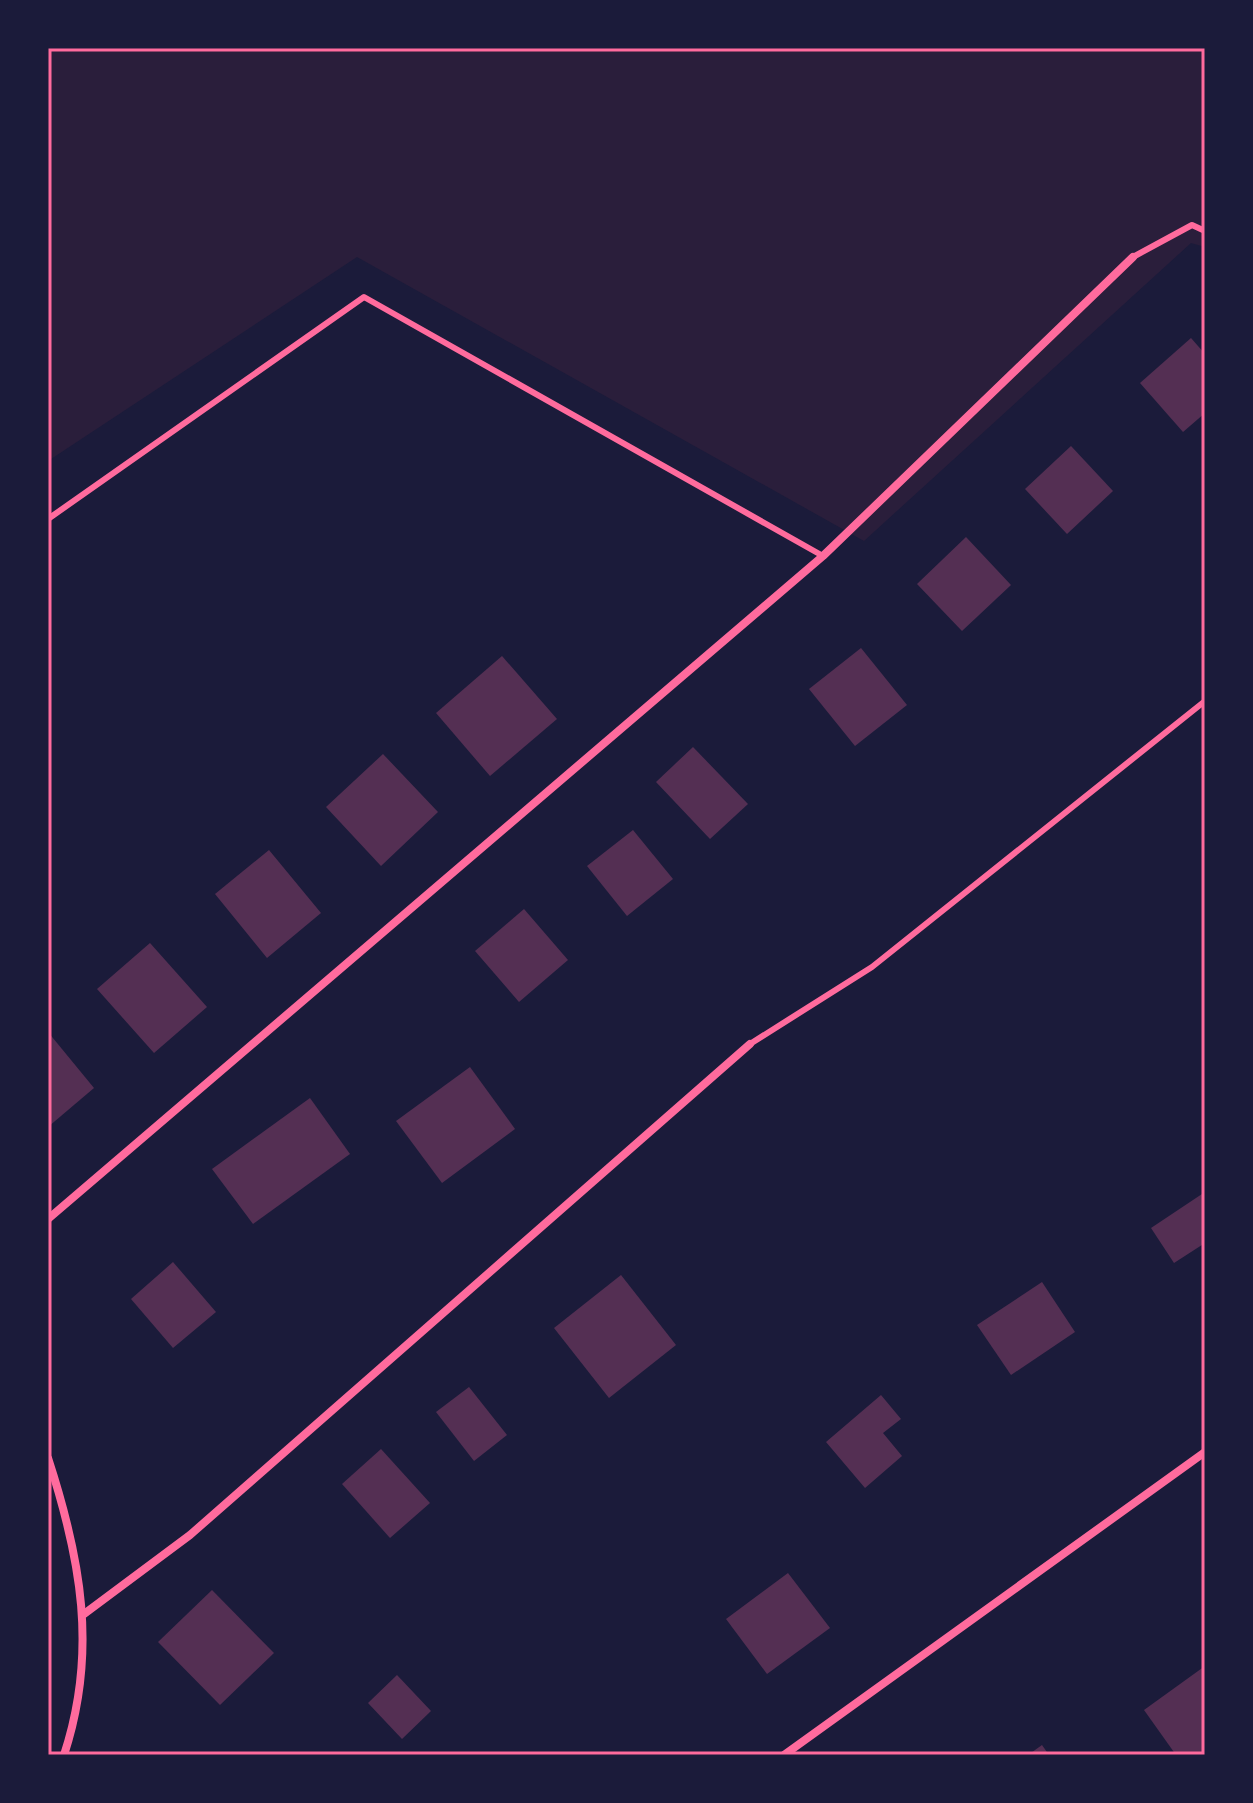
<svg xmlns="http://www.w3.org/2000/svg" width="1253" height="1803" viewBox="0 0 1253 1803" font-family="'Source Sans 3',sans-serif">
<rect width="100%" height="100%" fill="#1b1b3a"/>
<polygon fill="#2a1e3b" points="48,48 1205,48 1205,247 1191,243 864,541 357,257 48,461"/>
<g fill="#542f53">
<polygon points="1191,338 1205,354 1205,413 1183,432 1140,383"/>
<polygon points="1071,446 1113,491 1067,534 1025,489"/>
<polygon points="966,537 1011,585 962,631 917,584"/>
<polygon points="861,648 907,705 855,746 809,689"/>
<polygon points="502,656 557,719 490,776 436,713"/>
<polygon points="693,747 748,804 710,839 656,782"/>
<polygon points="383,754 438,812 381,866 326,807"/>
<polygon points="633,830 673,879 627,916 587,866"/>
<polygon points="269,850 321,913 267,958 215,894"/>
<polygon points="524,909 568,960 519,1002 475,951"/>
<polygon points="150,943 207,1007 154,1053 97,989"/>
<polygon points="48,1032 94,1088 48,1127"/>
<polygon points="470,1067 515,1129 442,1183 396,1121"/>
<polygon points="310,1098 350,1154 253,1224 212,1169"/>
<polygon points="1205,1192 1205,1243 1174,1263 1151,1228"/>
<polygon points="173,1262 216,1312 173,1348 131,1299"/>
<polygon points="621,1275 676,1345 609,1398 554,1328"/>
<polygon points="1042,1282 1075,1332 1011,1375 977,1325"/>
<polygon points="469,1387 507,1435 474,1461 436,1412"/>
<polygon points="881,1395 901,1419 883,1433 902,1456 865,1488 826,1442"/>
<polygon points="381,1449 430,1503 390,1538 342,1484"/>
<polygon points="788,1573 830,1628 767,1674 726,1619"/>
<polygon points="212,1590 274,1653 220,1705 158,1642"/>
<polygon points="1205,1666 1205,1755 1176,1755 1144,1710"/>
<polygon points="397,1675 431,1711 402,1739 368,1703"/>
<polygon points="1042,1745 1049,1755 1028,1755"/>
</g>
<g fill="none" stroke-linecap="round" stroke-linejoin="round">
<g stroke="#ff6b9d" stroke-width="6">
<polyline points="1133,257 1192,225 1205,231"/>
<polyline points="48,519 364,297 823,556"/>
<polyline points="750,1044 872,967 1205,701"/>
</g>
<g stroke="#ff6b9d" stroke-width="8">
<polyline points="48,1219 823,556 1133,257"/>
<path d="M 48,1458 C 81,1559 98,1652 64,1755"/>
<polyline points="84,1614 190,1535 750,1044"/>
<polyline points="784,1755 1205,1452"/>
</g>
</g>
<rect width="1253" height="1803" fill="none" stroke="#1b1b3a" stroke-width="100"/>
<rect x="50" y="50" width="1153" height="1703" fill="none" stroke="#ff6b9d" stroke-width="3"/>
</svg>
